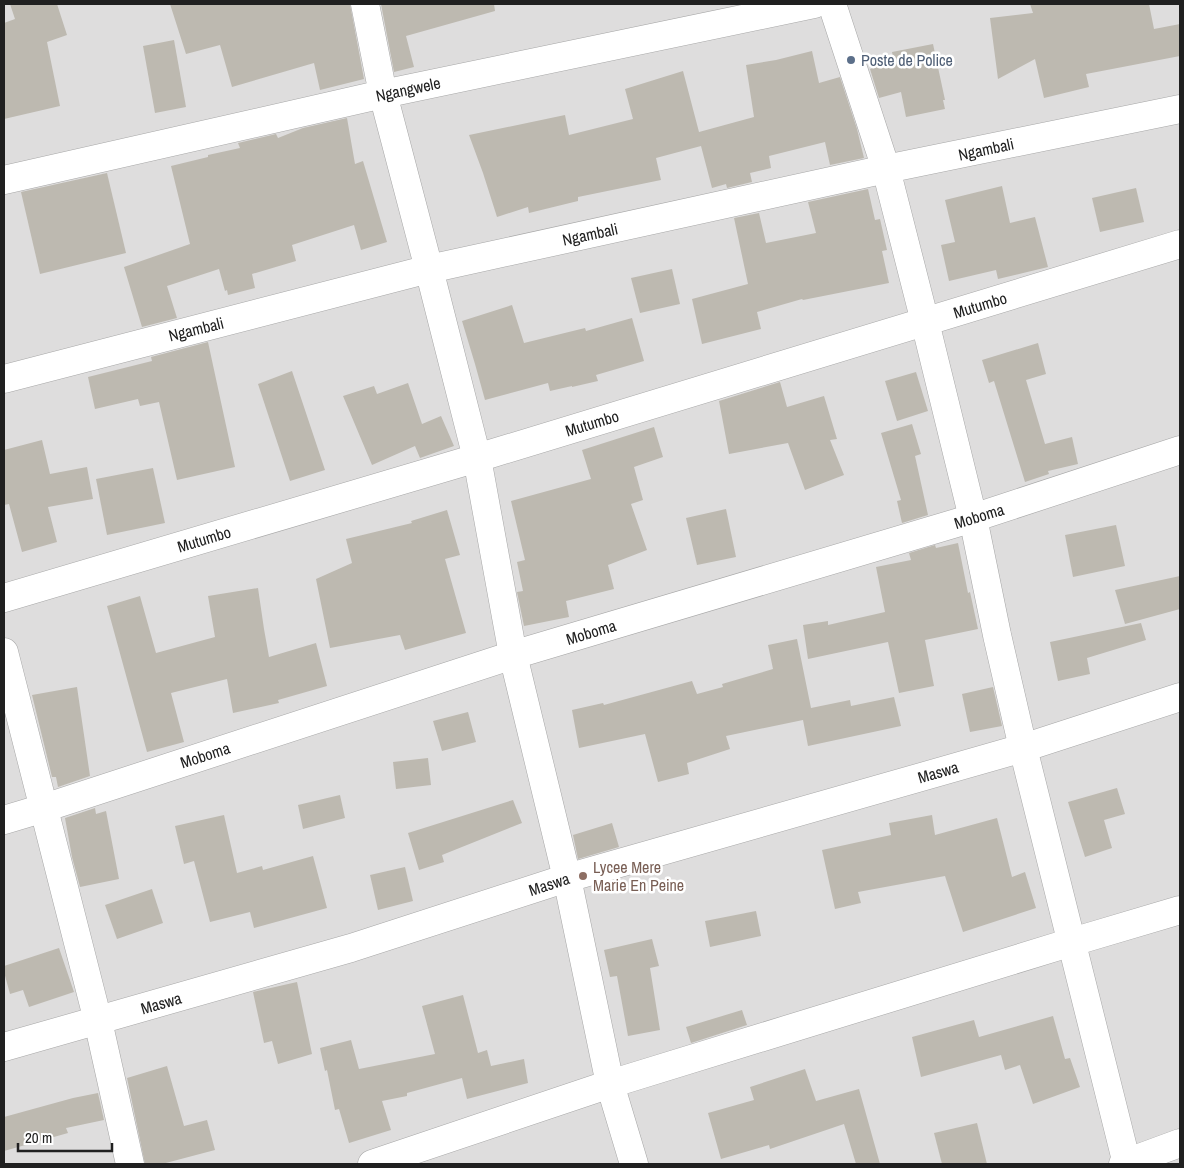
<svg xmlns="http://www.w3.org/2000/svg" width="1184" height="1168" viewBox="0 0 1184 1168" font-family="'Archivo Narrow',sans-serif">
<rect width="100%" height="100%" fill="#f0f0e7"/>
<rect fill="#dedddd" x="4" y="4" width="1176" height="1160"/>
<g fill="#bdb9b0">
<polygon points="10,4 57,4 67,35 47,42 60,106 4,119 4,23 15,19"/>
<polygon points="170,4 350,4 364,79 320,90 314,63 232,87 220,45 186,54"/>
<polygon points="381,4 494,4 495,11 406,36 414,67 394,72"/>
<polygon points="1030,4 1149,4 1154,29 1180,24 1180,56 1086,74 1089,87 1044,98 1035,59 998,79 990,18 1033,13"/>
<polygon points="174,40 186,107 155,113 143,46"/>
<polygon points="933,44 945,100 943,100 945,109 906,117 901,92 879,98 870,69 894,62 892,52"/>
<polygon points="812,51 819,83 840,77 857,129 864,158 830,165 825,142 769,156 771,168 750,173 752,182 727,188 726,184 712,188 701,146 656,158 661,180 578,197 578,201 529,213 528,207 497,217 483,173 469,135 565,115 569,135 633,119 625,89 683,71 699,132 754,117 746,65 776,60"/>
<polygon points="347,118 355,164 363,161 387,242 361,250 354,225 292,245 296,261 252,274 255,288 228,295 227,290 225,291 219,269 167,286 177,318 142,327 124,267 190,244 171,166 208,157 208,155 240,148 238,143 276,134 278,138 303,128"/>
<polygon points="107,173 126,253 40,274 21,192"/>
<polygon points="1002,186 1010,223 1035,217 1048,267 998,279 996,270 949,281 941,245 955,242 945,200"/>
<polygon points="1136,188 1144,222 1100,232 1092,198"/>
<polygon points="868,189 875,220 880,219 887,250 882,251 889,283 803,300 802,299 757,312 761,329 702,344 692,299 748,284 734,218 759,213 766,243 816,233 808,202"/>
<polygon points="672,269 680,304 640,313 631,278"/>
<polygon points="512,305 524,343 585,328 586,331 632,318 644,361 596,375 598,381 572,387 572,386 550,391 548,383 485,400 475,364 462,321"/>
<polygon points="208,342 235,467 177,480 159,402 140,406 138,399 95,409 88,377 152,361 151,357"/>
<polygon points="1038,343 1046,374 1026,380 1045,444 1072,437 1078,464 1048,471 1049,474 1025,482 994,381 989,383 982,360"/>
<polygon points="292,371 325,470 290,481 258,384"/>
<polygon points="916,372 928,411 897,421 885,381"/>
<polygon points="780,382 787,407 824,396 837,439 830,440 844,475 805,490 788,443 729,454 719,401"/>
<polygon points="408,383 422,424 441,416 454,446 420,458 415,446 372,465 343,396 374,386 377,394"/>
<polygon points="912,424 921,454 915,456 928,515 902,523 897,501 901,500 881,433"/>
<polygon points="654,427 663,457 634,467 643,500 631,504 647,550 608,565 614,589 566,601 569,617 524,626 517,592 523,591 517,562 525,560 511,501 591,479 582,450"/>
<polygon points="42,440 50,474 87,467 93,499 48,507 57,542 22,552 9,504 4,505 4,450"/>
<polygon points="153,468 165,523 107,535 96,479"/>
<polygon points="726,509 736,557 697,565 686,518"/>
<polygon points="447,510 460,555 445,559 466,633 405,650 400,635 330,648 316,579 352,563 346,539 412,523 411,521"/>
<polygon points="1116,525 1125,566 1073,577 1065,535"/>
<polygon points="958,543 968,593 970,592 978,629 925,640 934,686 899,693 888,642 808,659 803,625 828,621 828,625 885,612 876,567 911,560 909,553 935,545 936,548"/>
<polygon points="1180,576 1180,609 1125,624 1115,590"/>
<polygon points="258,588 264,629 269,657 316,643 327,686 278,700 279,703 233,713 227,679 171,693 184,742 147,752 107,606 140,596 156,653 215,637 208,596"/>
<polygon points="1141,623 1146,640 1087,658 1090,674 1058,681 1050,642"/>
<polygon points="797,639 811,708 850,700 851,706 894,697 901,726 808,746 803,720 726,736 730,749 687,763 689,774 658,782 645,734 579,748 572,710 603,703 604,705 692,681 697,694 723,687 722,684 773,669 768,645"/>
<polygon points="77,687 90,776 58,787 56,777 52,777 32,695"/>
<polygon points="993,687 1002,726 970,732 962,694"/>
<polygon points="468,712 476,742 442,751 433,721"/>
<polygon points="428,758 431,785 396,789 393,762"/>
<polygon points="1117,788 1125,814 1104,820 1112,848 1085,857 1068,802"/>
<polygon points="340,795 345,818 303,829 298,805"/>
<polygon points="513,800 522,823 442,855 444,862 419,870 408,833"/>
<polygon points="95,808 96,814 106,811 119,879 80,887 72,857 65,818"/>
<polygon points="224,815 237,873 262,866 263,870 313,856 327,908 254,928 250,912 210,922 194,861 184,864 175,826"/>
<polygon points="932,815 935,835 997,818 1012,877 1025,872 1036,908 963,932 945,876 858,892 861,903 835,909 822,850 891,835 889,823"/>
<polygon points="612,823 619,847 578,859 573,835"/>
<polygon points="405,867 413,901 378,910 370,875"/>
<polygon points="152,889 163,923 117,939 105,905"/>
<polygon points="756,911 761,936 710,947 705,921"/>
<polygon points="652,939 659,966 650,968 660,1030 628,1036 617,976 610,977 604,950"/>
<polygon points="59,948 74,992 29,1007 23,990 10,994 4,972 4,966"/>
<polygon points="297,982 312,1054 278,1064 272,1041 264,1043 253,992"/>
<polygon points="463,995 478,1053 487,1050 491,1066 524,1059 528,1083 467,1099 462,1078 407,1093 407,1096 382,1101 391,1130 349,1143 339,1109 335,1110 327,1070 325,1071 320,1048 351,1040 359,1069 435,1054 422,1006"/>
<polygon points="742,1010 747,1025 691,1043 686,1027"/>
<polygon points="1053,1016 1065,1059 1070,1058 1080,1087 1033,1104 1020,1065 1005,1070 1001,1055 921,1077 912,1037 974,1020 979,1037"/>
<polygon points="167,1066 184,1126 207,1120 215,1150 162,1164 145,1164 127,1078"/>
<polygon points="805,1069 816,1101 859,1089 880,1164 856,1164 844,1124 770,1149 769,1145 721,1159 708,1113 754,1100 750,1087"/>
<polygon points="98,1093 104,1120 66,1128 68,1133 4,1151 4,1117 73,1098"/>
<polygon points="977,1123 987,1164 942,1164 934,1133"/>
</g>
<g fill="none" stroke-linecap="round" stroke-linejoin="round">
<defs>
<g id="minor">
<polyline points="365,4 383,94 429,269 477,458 513,655 567,878 610,1084 634,1164"/>
<polyline points="832,4 886,169 925,322 973,518 997,635 1023,748 1127,1164"/>
<polyline points="4,180 383,94 814,4"/>
<polyline points="4,379 429,269 886,169 1180,109"/>
<polyline points="4,598 477,458 1180,244"/>
<polyline points="4,652 98,1021 130,1164"/>
<polyline points="4,820 44,808 513,655 973,518 1180,450"/>
<polyline points="4,1047 351,948 567,878 1023,748 1180,697"/>
<polyline points="372,1164 610,1084 1072,942 1180,910"/>
<polyline points="1123,1164 1180,1143"/>
</g>
</defs>
<use href="#minor" stroke="#a7a7a7" stroke-width="29"/>
<use href="#minor" stroke="#fff" stroke-width="28"/>
</g>
<circle fill="#5c6f8a" stroke="#fff" stroke-width="2" cx="851" cy="60" r="5"/>
<circle fill="#8d6e63" stroke="#fff" stroke-width="2" cx="583" cy="876" r="5"/>
<g text-anchor="middle" dominant-baseline="central" stroke-width="5" stroke-linejoin="round" paint-order="stroke">
<g font-size="16" fill="#4e5e75" stroke="#fff" text-anchor="start">
<text x="861" y="60">Poste de Police</text>
</g>
<g font-size="16" fill="#202020" stroke="#fff">
<text transform="translate(408 89) rotate(-12)">Ngangwele</text>
<text transform="translate(986 149) rotate(-12)">Ngambali</text>
<text transform="translate(590 234) rotate(-12)">Ngambali</text>
<text transform="translate(980 305) rotate(-17)">Mutumbo</text>
<text transform="translate(196 329) rotate(-14)">Ngambali</text>
<text transform="translate(592 423) rotate(-17)">Mutumbo</text>
<text transform="translate(979 516) rotate(-17)">Moboma</text>
<text transform="translate(204 539) rotate(-17)">Mutumbo</text>
<text transform="translate(591 632) rotate(-17)">Moboma</text>
<text transform="translate(205 755) rotate(-18)">Moboma</text>
<text transform="translate(938 772) rotate(-16)">Maswa</text>
<text transform="translate(549 884) rotate(-18)">Maswa</text>
<text transform="translate(161 1003) rotate(-16)">Maswa</text>
</g>
<g font-size="16" fill="#785e54" stroke="#fff" text-anchor="start">
<text x="593" y="867">Lycee Mere<tspan x="593" dy="18">Marie En Peine</tspan></text>
</g>
</g>
<rect width="1184" height="1168" fill="none" stroke="#202020" stroke-width="10"/>
<path d="M18 1143v8h94v-8" fill="none" stroke="#202020" stroke-width="2.5"/>
<text x="25" y="1143" font-size="15" fill="#202020" stroke="#ffffff" stroke-width="4" paint-order="stroke">20 m</text>
</svg>
